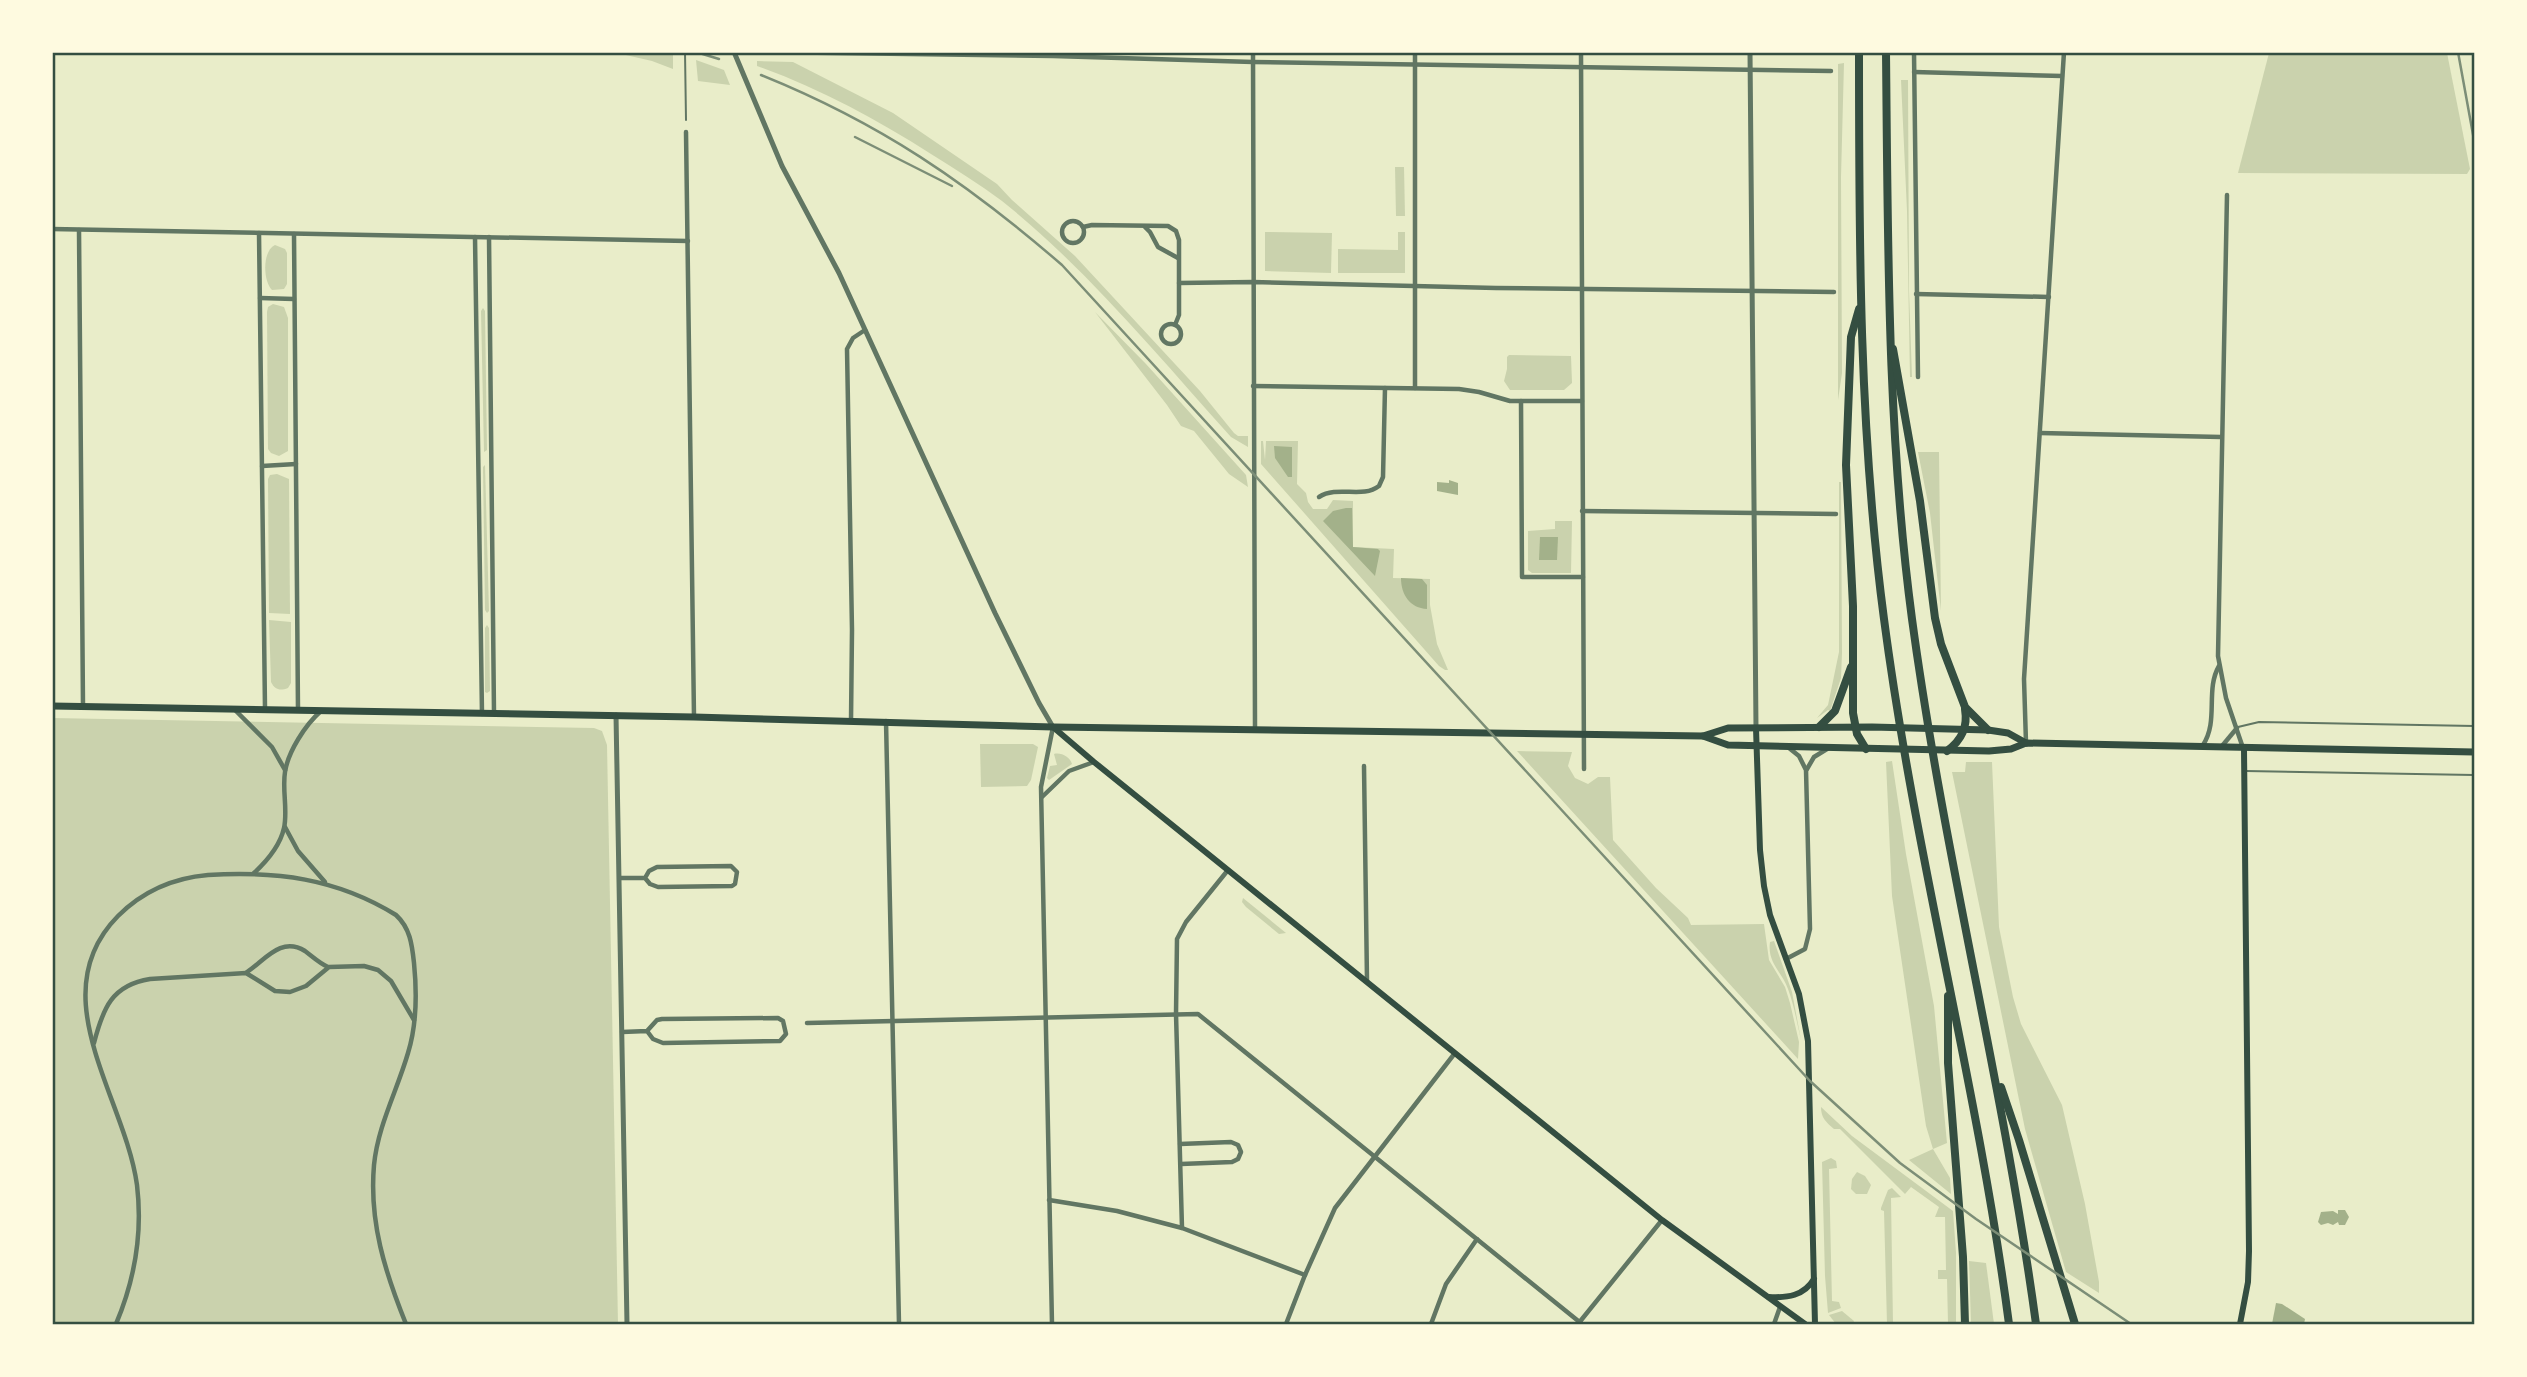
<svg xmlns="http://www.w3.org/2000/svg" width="2527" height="1377" viewBox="0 0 2527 1377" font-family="'PT Sans',sans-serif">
<rect width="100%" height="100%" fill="#e9edc9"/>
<g fill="#cad2ad">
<polygon points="617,53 673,53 673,69 652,61"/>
<polygon points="2269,53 2447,53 2470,169 2467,174 2238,173"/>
<polygon points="696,60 724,70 730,85 698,81"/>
<path d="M 757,61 L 793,62 L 893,113 L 997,184 L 1012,200 L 1075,256 L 1200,391 L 1234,433 L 1238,436 L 1248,436 L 1248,447 L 1231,437 C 1160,358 1085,267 1002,201 C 979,184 955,169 931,154 C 876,119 819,88 757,66 Z"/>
<polygon points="1844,63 1841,177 1842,373 1838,400 1838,64"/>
<polygon points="1901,80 1908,80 1909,291 1912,377 1910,377 1907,211"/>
<polygon points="1395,167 1404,167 1405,216 1396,216"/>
<polygon points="1265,232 1332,233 1331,273 1265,271"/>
<polygon points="1398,232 1405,232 1405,273 1338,273 1338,249 1398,250"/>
<path d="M 275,245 L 285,249 L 287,253 L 287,284 L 284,289 L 272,290 C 263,281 262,251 275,245 Z"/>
<polygon points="273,304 284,307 288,318 288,451 279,456 271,453 268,449 267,312 268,307"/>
<polygon points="483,308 485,311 487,450 484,452 481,311"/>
<polygon points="1095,312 1146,364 1246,475 1248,487 1229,474 1194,431 1181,426 1167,405"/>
<polygon points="1509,355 1571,356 1572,383 1564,390 1510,390 1504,381 1507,369 1507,357"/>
<polygon points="1261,441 1263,441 1265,460 1266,441 1298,441 1297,484 1306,493 1308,502 1313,509 1327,509 1333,500 1353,501 1353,547 1394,549 1393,578 1430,579 1430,605 1437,644 1448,670 1445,670 1439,666 1261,464"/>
<polygon points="1918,452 1939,452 1941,611 1930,513"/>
<polygon points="485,465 489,611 487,613 485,610 483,467"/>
<polygon points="277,474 289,479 290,614 269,613 268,479 270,475"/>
<polygon points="1839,482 1841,482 1842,653 1841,678 1830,711 1828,710 1817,718 1828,705 1839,652"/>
<polygon points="1555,521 1572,521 1571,573 1532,573 1528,570 1528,531 1555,529"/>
<path d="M 269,620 L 291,622 L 291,683 L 288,688 C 280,691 275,690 271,682 Z"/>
<polygon points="487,625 489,628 490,691 487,693 485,692 485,628"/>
<polygon points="52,718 594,728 602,731 607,745 618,1324 53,1324"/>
<polygon points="980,744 1033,744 1038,747 1031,780 1027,786 981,787"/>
<polygon points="1517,751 1572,752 1568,766 1575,778 1588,784 1598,777 1610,777 1613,840 1656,888 1688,918 1691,925 1764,924 1769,960 1785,987 1790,1003 1799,1042 1798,1059"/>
<path d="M 1054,754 C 1061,752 1070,757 1072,764 L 1049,780 L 1047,778 L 1050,766 L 1057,765 Z"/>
<polygon points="1892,761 1906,854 1934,1006 1947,1143 1933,1149 1950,1178 1951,1194 1909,1160 1933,1149 1926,1126 1892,896 1886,762"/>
<polygon points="1966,762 1992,762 1999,927 2013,997 2021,1024 2062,1105 2085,1204 2099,1282 2099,1293 2066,1272 2025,1129 1952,772 1965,772"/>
<polygon points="1243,898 1286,933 1279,934 1246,907 1242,902"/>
<path d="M 1774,941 L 1792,992 L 1801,1040 C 1797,1023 1794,1005 1788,989 C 1782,972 1767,963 1770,942 Z"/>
<path d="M 1821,1107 L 1852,1136 L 1953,1211 L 1956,1253 L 1956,1324 L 1948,1324 L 1947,1279 L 1938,1279 L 1938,1270 L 1946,1270 L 1945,1217 L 1935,1217 L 1939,1207 L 1911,1187 L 1905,1194 L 1840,1129 L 1834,1129 C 1826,1122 1821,1118 1821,1107 Z"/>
<polygon points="1831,1158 1836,1161 1837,1168 1829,1169 1832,1301 1839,1302 1841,1308 1828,1313 1825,1276 1822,1162"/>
<polygon points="1857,1172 1865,1176 1871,1185 1867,1194 1856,1194 1851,1189 1852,1179"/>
<polygon points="1892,1188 1901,1197 1891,1198 1893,1324 1887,1324 1884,1211 1881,1210 1881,1208 1888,1190"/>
<polygon points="1969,1261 1986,1263 1994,1324 1971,1324"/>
<polygon points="1842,1311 1854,1321 1853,1324 1836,1324 1829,1315"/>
</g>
<g fill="#a3b18a">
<polygon points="1274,446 1292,447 1292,477 1288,477 1275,458"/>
<polygon points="1449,480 1458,483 1458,495 1437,491 1437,482 1449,483"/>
<polygon points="1346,508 1352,508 1353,547 1378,549 1380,551 1375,576 1323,521 1333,511"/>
<polygon points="1540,537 1558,537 1557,560 1539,560"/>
<path d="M 1401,578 L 1422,579 L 1427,585 L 1427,609 C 1410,608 1401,595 1401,578 Z"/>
<polygon points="2338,1210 2345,1210 2349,1217 2345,1225 2339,1225 2338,1222 2333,1225 2328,1223 2321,1225 2318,1222 2321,1212 2333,1211 2338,1214"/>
<polygon points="2276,1303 2282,1304 2305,1319 2304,1324 2272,1324"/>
</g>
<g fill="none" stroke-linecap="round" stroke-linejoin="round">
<g stroke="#617663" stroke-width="2">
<polyline points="685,52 686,120"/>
<polyline points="2238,727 2259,722 2474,726"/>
<polyline points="2246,771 2474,775"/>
</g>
<g stroke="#617663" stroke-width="4.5">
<polyline points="760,52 1053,56 1253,62 1831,71"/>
<polyline points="1253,52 1255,729"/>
<polyline points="1581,52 1584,769"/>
<polyline points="1914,52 1918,377"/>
<polyline points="1914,72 2062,76"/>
<polyline points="686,132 694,717"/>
<polyline points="2227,195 2218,656 2226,698 2243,748"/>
<circle cx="1073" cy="232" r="11"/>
<polyline points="1083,227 1092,225 1168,226 1176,231 1179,240 1179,315 1175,325"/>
<polyline points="1145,227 1150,232 1158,247 1178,258"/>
<polyline points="52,229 688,241"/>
<polyline points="79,230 83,706"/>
<polyline points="259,233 265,709"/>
<polyline points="294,234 298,710"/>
<polyline points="475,237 482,714"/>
<polyline points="489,237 494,713"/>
<polyline points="1179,283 1253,282 1496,288 1834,292"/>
<polyline points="1916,294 2049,297"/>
<polyline points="260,298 294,299"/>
<circle cx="1171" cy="334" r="10"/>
<polyline points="1253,386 1459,389 1479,392 1510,401 1582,401"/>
<polyline points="1415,388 1415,52"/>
<polyline points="1521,401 1522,577 1583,577"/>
<polyline points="2040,433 2221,437"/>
<polyline points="262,466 296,464"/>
<path d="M 1319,497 C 1338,485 1362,499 1379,486 L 1383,477 L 1385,388"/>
<polyline points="1582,511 1836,514"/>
<polyline points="235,710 272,747 285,770"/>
<polyline points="851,721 852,630 847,349 853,338 865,330"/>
<polyline points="886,721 899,1324"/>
<polyline points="2026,743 2024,679 2064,52"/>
<path d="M 2203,745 C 2219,721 2205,690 2219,666"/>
<polyline points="2222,746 2237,728"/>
<polyline points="1364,766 1367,981"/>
<polyline points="1807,769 1814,757 1827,749"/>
<polyline points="1042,797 1069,771 1094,762"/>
<polyline points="285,827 298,851 325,882"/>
<path d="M 254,873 C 267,861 280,846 284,828 C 288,810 282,790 285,772 C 288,752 305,725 321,711"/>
<polyline points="620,878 645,878 650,884 658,887 732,886 735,884 737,872 731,866 657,867 649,871 645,878"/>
<polyline points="1786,959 1805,949 1810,929 1806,770 1799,756 1789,748"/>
<path d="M 247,972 C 265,960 281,936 305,951 C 313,957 319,963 328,967"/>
<polyline points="807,1023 1198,1014 1582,1324"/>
<polyline points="622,1032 647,1031 653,1039 663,1043 780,1041 786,1034 783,1021 778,1018 662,1019 657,1020 647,1031"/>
<path d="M 94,1043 C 103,1008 112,985 150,979 L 246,973 L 275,991 L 290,992 L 306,986 L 329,967 L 364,966 L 378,970 L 391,981 L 414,1020"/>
<polyline points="1180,1144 1231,1142 1238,1145 1241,1152 1238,1159 1232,1162 1181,1164"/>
<polyline points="1049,1200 1117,1211 1182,1228 1305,1275"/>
<polyline points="1182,1228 1176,1014 1177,939 1186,922 1228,870"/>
<path d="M 116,1324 C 135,1279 143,1235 137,1185 C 125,1097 40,995 118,916 C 142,892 173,878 208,875 C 276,871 336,878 396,915 C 410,928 412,944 414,963 C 417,993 417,1024 408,1053 C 397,1091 378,1125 374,1165 C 369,1222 385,1272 406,1324"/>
<polyline points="1052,1324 1041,787 1053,727"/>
<polyline points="1286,1324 1305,1275 1335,1208 1455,1053"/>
<polyline points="1431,1324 1446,1284 1477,1239"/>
<polyline points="1578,1324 1662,1220"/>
<polyline points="1774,1324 1780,1307"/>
</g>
<g stroke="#617663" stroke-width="5">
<polyline points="734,52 782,166 839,273 995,613 1039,703 1053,727"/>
<polyline points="1750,52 1756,728"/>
<polyline points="616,715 627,1324"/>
</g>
<g stroke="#344e41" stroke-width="6">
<polyline points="1053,727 1094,762 1662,1220 1805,1324"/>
<polyline points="1756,728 1760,850 1764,886 1770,915 1799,994 1808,1041 1815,1324"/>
<path d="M 1769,1297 C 1787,1298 1804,1296 1814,1279"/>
<polyline points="2240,1324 2248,1282 2249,1251 2244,749"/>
</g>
<g stroke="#344e41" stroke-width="7">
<polyline points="52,706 694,717 1053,727 1703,736 1728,728 1872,727 1988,730 2008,733 2026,743"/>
<polyline points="1703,736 1728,745 1989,751 2011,749 2026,743 2474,752"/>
</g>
<g stroke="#344e41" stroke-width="8">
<path d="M 1859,52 C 1859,242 1859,431 1884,619 C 1915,856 1978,1088 2009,1324"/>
<path d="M 1886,52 C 1888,242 1887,431 1912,619 C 1944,856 2004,1088 2036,1324"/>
<polyline points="1859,309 1851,337 1846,465 1853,606 1853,713 1857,734 1866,749"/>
<polyline points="1893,349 1920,501 1935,618 1941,644 1965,707 1988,730"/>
<polyline points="1819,727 1835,711 1851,667"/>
<path d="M 1947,751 C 1962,740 1968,727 1965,709"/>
<polyline points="1948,996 1948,1063 1963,1257 1965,1324"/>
<polyline points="2001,1087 2019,1140 2075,1324"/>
</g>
<g stroke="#7c8e77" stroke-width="2.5">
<polyline points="696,52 719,59"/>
<polyline points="2458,52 2474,140"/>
<path d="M 761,75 C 880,123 966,182 1062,265 L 1810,1081 L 1900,1163 L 1976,1219 L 2131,1324"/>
<polyline points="855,137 952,186"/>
</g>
</g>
<rect width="2527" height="1377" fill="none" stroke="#fefae0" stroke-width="108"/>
<rect x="54" y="54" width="2419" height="1269" fill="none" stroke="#344e41" stroke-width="2.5"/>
</svg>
